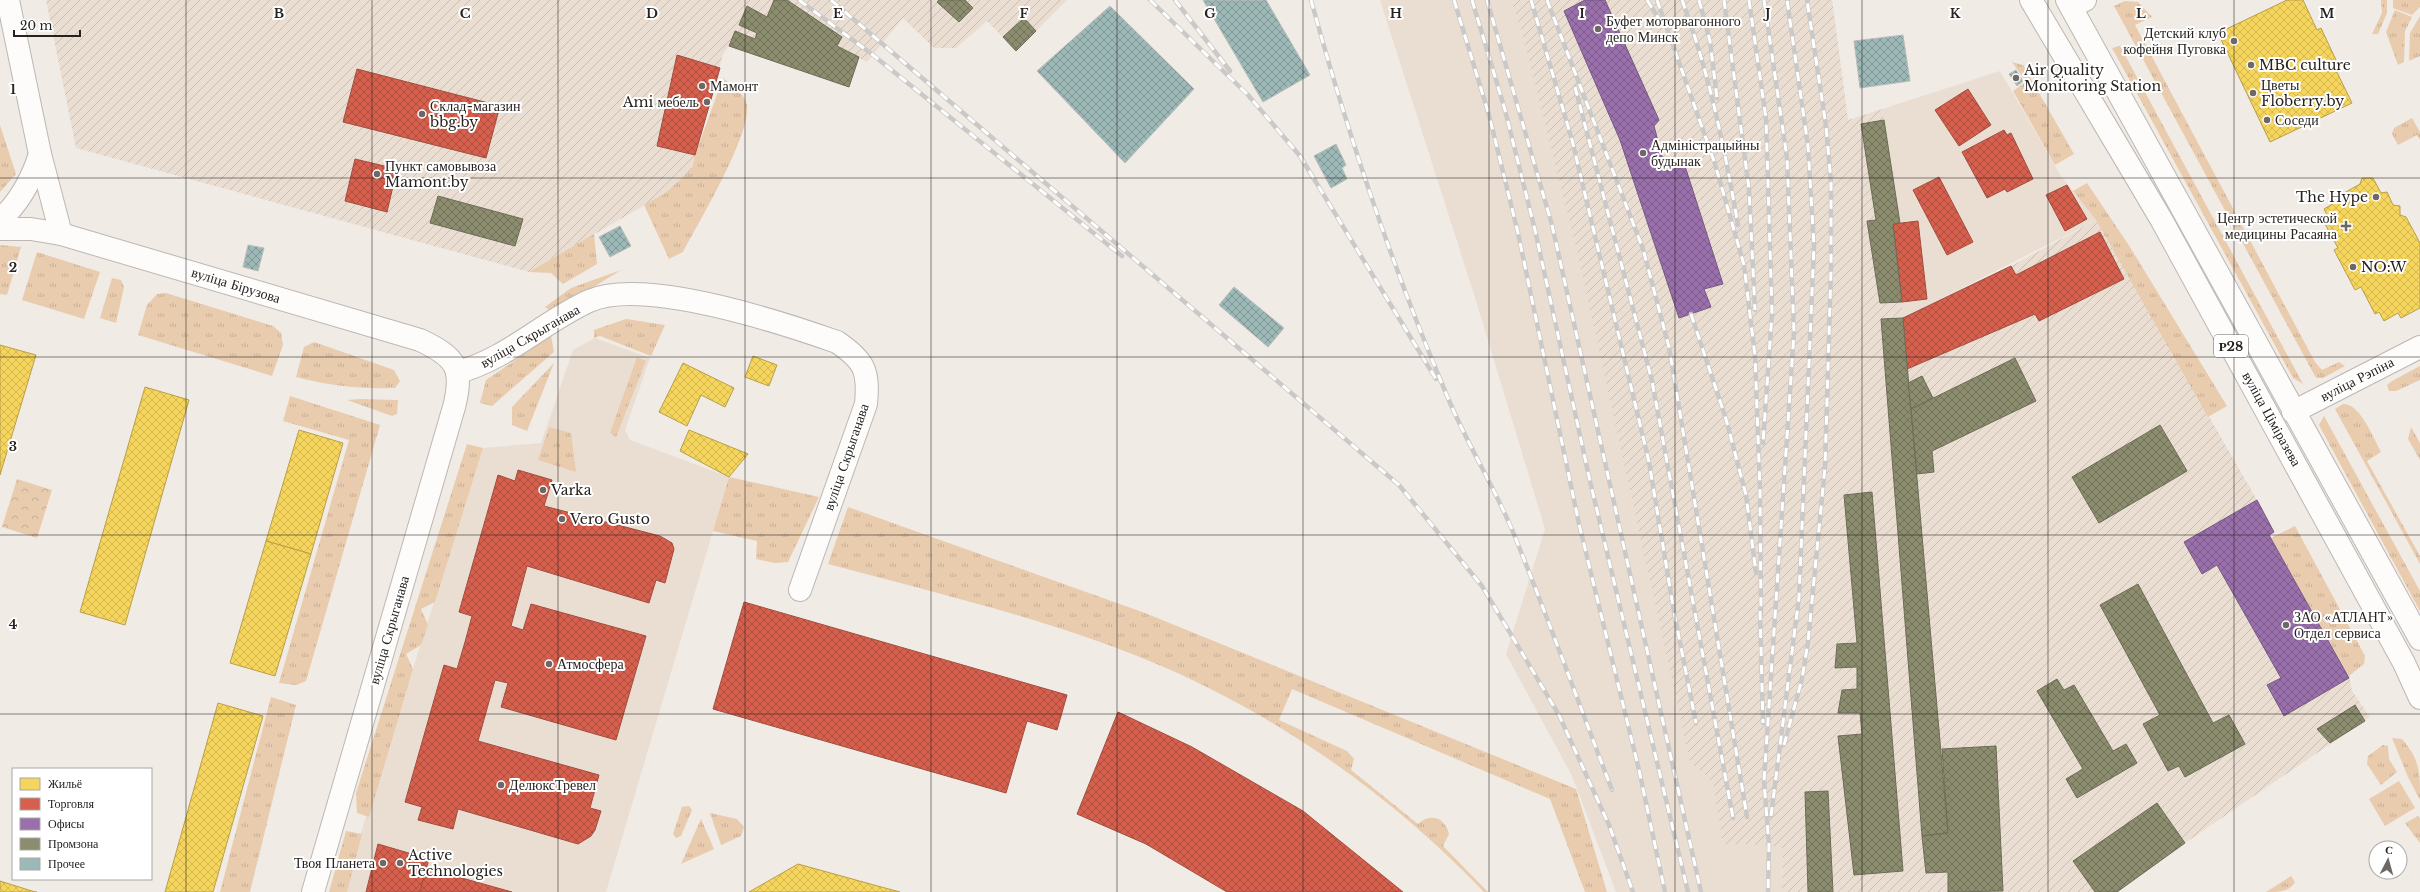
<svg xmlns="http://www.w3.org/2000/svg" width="2420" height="892" viewBox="0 0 2420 892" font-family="'Libre Baskerville',serif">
<defs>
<pattern id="industrial-furrows" width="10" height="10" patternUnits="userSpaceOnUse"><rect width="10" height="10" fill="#eaded3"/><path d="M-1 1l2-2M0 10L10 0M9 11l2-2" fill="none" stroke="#c9beb5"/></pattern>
<pattern id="grass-tufts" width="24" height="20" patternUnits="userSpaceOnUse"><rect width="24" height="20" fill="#e9cbae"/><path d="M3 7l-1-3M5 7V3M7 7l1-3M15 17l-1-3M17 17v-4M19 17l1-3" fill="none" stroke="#c8ae95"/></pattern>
<pattern id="park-crowns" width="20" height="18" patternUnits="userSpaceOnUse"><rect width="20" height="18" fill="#e9cbae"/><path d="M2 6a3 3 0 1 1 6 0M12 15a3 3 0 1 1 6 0" fill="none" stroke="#c8ae95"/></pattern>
<pattern id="homes-cross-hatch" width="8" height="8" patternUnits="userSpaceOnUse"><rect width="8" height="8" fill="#f6d55c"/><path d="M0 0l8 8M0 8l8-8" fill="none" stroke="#d3b750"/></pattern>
<pattern id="shops-cross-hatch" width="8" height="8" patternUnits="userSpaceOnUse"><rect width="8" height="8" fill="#d6604d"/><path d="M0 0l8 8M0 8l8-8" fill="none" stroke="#ad4f3f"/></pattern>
<pattern id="offices-cross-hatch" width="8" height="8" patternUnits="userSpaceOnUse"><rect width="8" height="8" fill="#9970ab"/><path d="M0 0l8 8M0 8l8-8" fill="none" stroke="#7d5c8b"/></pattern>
<pattern id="industry-cross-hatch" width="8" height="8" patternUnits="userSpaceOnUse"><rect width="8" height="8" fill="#8c8c6e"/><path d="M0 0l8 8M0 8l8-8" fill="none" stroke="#72725a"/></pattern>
<pattern id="building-cross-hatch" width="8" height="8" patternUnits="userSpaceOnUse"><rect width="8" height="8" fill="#9cb9b7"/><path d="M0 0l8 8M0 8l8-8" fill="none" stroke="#7f9694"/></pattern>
</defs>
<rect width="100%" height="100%" fill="#f1ebe6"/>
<g fill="#eaded3">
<polygon points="1380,0 1832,0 1848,121 1783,848 1782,892 1616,892 1572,776 1506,654 1545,529 1477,304"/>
<polygon points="2000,71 2061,176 2096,220 1903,318 1893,224 1900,223 1882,109"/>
<polygon points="595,338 650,358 625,430 630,440 729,477 606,892 342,892 483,448 541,443 573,350"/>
</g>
<g fill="url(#industrial-furrows)">
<polygon points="46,0 1067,0 1016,51 987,21 956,48 934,48 903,18 867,62 859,58 849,87 729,46 723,54 692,169 664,194 529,272 76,148"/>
<polygon points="1511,0 1832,0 1848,120 1882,109 1900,223 1893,224 1903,317 2011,266 2096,220 2257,500 2274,532 2270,535 2349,676 2352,691 2370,717 2185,843 2117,892 1782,892 1783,848 1769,845 1723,844 1713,782 1690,762 1578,255 1522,32"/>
</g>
<g fill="url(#grass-tufts)">
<polygon points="2381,0 2387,0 2387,13 2378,34 2372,34 2382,13"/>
<polygon points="2393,0 2420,0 2420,7 2412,15 2393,8"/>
<polygon points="2125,1 2138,2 2152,17 2135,25 2315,362 2322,370 2339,362 2345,366 2323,378 2316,378 2114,6"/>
<polygon points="2395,10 2412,17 2405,31 2404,62 2398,65 2386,32"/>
<polygon points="2420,16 2420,56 2409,61 2410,33"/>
<polygon points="2120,46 2303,384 2293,378 2112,48"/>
<polygon points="2012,62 2023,65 2074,154 2055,165 2013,91 2026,82"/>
<path d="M 723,78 C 730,84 745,94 747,105 C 751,135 699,222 683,252 L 669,259 L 644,205 L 664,194 L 692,169 L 695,155 Z"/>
<polygon points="2412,118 2420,132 2420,140 2417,135 2398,145 2392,134 2394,128"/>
<polygon points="0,125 16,174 0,192"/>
<polygon points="2087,183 2130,247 2227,406 2208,417 2096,220 2073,191"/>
<polygon points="594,234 597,264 563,284 551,273 529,272"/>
<polygon points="0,245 21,247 7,295 0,294"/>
<polygon points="37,252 100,272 84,319 22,300"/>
<polygon points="621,270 558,309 551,311 545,307 571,288"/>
<polygon points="112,278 121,280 124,287 116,323 100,318"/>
<polygon points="166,293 273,326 281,333 283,345 272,376 138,335 147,305 157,294"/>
<polygon points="626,319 665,325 651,356 600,336 594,338 594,330"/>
<polygon points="551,336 554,352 492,406 480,403 486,380"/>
<path d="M 314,342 L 394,370 L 400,381 L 395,388 C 360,389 330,386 296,377 L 304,347 Z"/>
<polygon points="637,357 646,361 616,437 610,433"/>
<polygon points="554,363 527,431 512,425 512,407"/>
<polygon points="2420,366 2420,380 2396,391 2389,391 2387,385 2392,381"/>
<polygon points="290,396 380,425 306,681 296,685 279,683 349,440 283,421"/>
<polygon points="360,399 398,400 397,414 392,416 347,400"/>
<path d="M 2343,404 C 2360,403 2374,439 2381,452 L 2367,461 L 2420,556 L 2420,564 L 2335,409 Z"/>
<polygon points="2324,416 2420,591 2420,611 2319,425"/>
<polygon points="549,427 571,433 576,472 538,460"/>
<polygon points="2411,427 2420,443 2420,460 2408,439"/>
<polygon points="467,444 483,448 435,602 421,609 428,625 421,645 406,654 413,669 369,817 357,813 356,793"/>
<polygon points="729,477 819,497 788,562 774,563 756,559 757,541 713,531"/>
<path d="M 848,507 L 1145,613 L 1576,789 L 1607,892 L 1585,892 L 1550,799 L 1292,689 L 1279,720 L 1347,751 L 1354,759 L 1351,770 L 1418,824 C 1430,813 1445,817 1449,834 L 1443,846 L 1488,892 L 1484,892 C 1389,793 1274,712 1147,660 C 1045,618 935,593 828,564 Z"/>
<polygon points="2295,526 2365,656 2364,664 2349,676 2271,538"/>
<polygon points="271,697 296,705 250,892 220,892"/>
<path d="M 2392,738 L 2402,739 C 2420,760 2420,772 2420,800 L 2408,777 Z"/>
<polygon points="2383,745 2388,746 2389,759 2397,772 2381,785 2367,764 2368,756"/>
<polygon points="2399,781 2415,808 2385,826 2369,799"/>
<polygon points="689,806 692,810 681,836 676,838 673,834 682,807"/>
<polygon points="710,813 737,819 744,827 741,836 721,845"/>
<polygon points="2418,816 2420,818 2420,843 2405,823"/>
<polygon points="701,819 714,849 681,864"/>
<polygon points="346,831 362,834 347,892 329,892"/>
<path d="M 2291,876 L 2295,882 C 2290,892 2277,892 2266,892 Z"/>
</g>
<polygon fill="url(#park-crowns)" points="17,479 52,490 37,538 2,527"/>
<g fill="url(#homes-cross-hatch)" stroke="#b89f4a">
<polygon points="2287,0 2303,0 2317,30 2321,28 2336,60 2332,62 2352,103 2270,142 2218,33"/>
<polygon points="2362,178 2373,178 2381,193 2387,192 2393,205 2400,206 2400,215 2406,217 2420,243 2420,308 2401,318 2398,313 2384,321 2379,312 2375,314 2361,287 2355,290 2334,250 2338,248 2324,222 2329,219 2324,209 2339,200 2337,197 2360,184"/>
<polygon points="0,345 36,355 0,475"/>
<polygon points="753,356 777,365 769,386 745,377"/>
<polygon points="683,363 734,388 725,407 701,395 687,426 659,412"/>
<polygon points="145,387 189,400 125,625 80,612"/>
<polygon points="299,430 343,443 311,554 266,541"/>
<polygon points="689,430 748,454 729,477 680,451"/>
<polygon points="266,541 311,554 275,676 230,663"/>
<polygon points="218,703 263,716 213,892 165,892"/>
<polygon points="798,864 874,885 900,892 749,892"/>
<polygon points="0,881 35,892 37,892 0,892"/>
</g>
<g fill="url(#shops-cross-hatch)" stroke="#a14d3f">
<polygon points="677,55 720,68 695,155 657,146"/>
<polygon points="357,69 500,106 486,158 343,122"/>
<polygon points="1968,89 1991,125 1959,146 1935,110"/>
<polygon points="2004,130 2007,135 2011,133 2033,179 2007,192 2005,189 1987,198 1962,152"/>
<polygon points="355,159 397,169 387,212 345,201"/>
<polygon points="1939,177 1973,242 1947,255 1913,190"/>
<polygon points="2067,185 2087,219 2065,231 2046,195"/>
<polygon points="1918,221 1927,299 1902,302 1893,224"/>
<polygon points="2100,232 2124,279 2039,321 2035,314 1907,369 1903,318 2011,266 2016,275"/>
<polygon points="518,470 552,480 544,506 660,536 672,543 674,549 665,583 656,580 649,603 527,566 511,626 523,630 531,604 646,636 616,740 501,707 508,683 495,680 478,741 599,775 590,808 601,811 595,830 591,836 578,844 458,809 453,829 418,820 422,807 405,802 444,665 457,669 465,642 472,616 459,612 498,475 515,481"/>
<polygon points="744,602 1067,695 1057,730 1027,721 1006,793 713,709"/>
<polygon points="1118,712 1192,747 1303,811 1403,892 1227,892 1146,844 1077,814"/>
<polygon points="378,844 429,859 420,892 366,892"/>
<polygon points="426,868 512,892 420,892"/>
</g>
<g fill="url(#offices-cross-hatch)" stroke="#765981">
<polygon points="1585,0 1605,0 1659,120 1654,126 1666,171 1685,166 1723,284 1704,289 1711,307 1679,318 1620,140 1564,11"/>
<polygon points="2257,500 2274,532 2269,535 2349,678 2284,716 2267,685 2281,678 2217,565 2202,574 2184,542"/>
</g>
<g fill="url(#industry-cross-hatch)" stroke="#6d6c56">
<polygon points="774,0 787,0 842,37 837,46 859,57 849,87 729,46 735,31 755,39 757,33 739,25 747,6 767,17"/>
<polygon points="939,0 965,0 973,8 959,22 937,2"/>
<polygon points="1024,18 1036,31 1016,51 1003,37"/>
<polygon points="1884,120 1900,223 1893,224 1902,302 1880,303 1867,221 1876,220 1861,124"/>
<polygon points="438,196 523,219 515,246 430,223"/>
<polygon points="1903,318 1948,833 1922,836 1881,319"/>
<polygon points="2015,358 2036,401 1932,451 1934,472 1917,474 1911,409"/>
<polygon points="1922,376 1933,398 1911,409 1908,383"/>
<polygon points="2160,425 2187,471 2099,523 2072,477"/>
<polygon points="1872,492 1903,871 1854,875 1838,736 1862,734 1860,713 1838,713 1842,690 1857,689 1857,667 1835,668 1837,644 1857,643 1844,495"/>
<polygon points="2138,584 2213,723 2229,715 2245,744 2185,777 2179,766 2168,771 2143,724 2160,715 2100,605"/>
<polygon points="2057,679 2064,690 2074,685 2113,751 2126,744 2137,763 2077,798 2066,779 2083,769 2037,691"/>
<polygon points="2355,705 2365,721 2330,743 2317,729"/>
<polygon points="1996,746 2003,891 1948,892 1948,872 1926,873 1922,836 1948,833 1942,749"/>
<polygon points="1828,791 1833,892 1808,892 1805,792"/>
<polygon points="2157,803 2185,843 2117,892 2095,892 2073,861"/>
</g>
<g fill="url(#building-cross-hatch)" stroke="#bbbcb9">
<polygon points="1203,0 1266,0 1310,75 1263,102"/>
<polygon points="1110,6 1194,89 1125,163 1037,71"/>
<polygon points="1903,35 1910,81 1860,88 1854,41"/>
<polygon points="2016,70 2023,81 2017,86 2009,74"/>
<polygon points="1336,144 1346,165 1342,168 1347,179 1331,188 1314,156"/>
<polygon points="620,226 631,246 610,257 599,237"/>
<polygon points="248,245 264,248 258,271 243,267"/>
<polygon points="1234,287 1284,328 1268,347 1219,305"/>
</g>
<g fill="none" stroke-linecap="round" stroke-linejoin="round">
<defs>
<g id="street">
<polyline points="8,0 40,154 61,234"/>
<polyline points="2071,7 2085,0"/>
<path d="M 0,220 C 20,202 32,179 40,154"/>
<path d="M 458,372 C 507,359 543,322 589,301 C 643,277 780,322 837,342 C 865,361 869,371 866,404 L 800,590"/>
<polyline points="2293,412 2420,347"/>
</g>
<path id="secondary" d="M 0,229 L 31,229 L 61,234 L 420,340 C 456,357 464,368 454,407 L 313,892"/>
<g id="primary">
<polyline points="2031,0 2161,219 2404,663 2420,698"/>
<polyline points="2067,0 2420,639"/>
</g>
</defs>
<use href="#street" stroke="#bcb7b2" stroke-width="24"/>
<use href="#secondary" stroke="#bcb7b2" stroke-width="24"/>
<use href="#primary" stroke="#bcb7b2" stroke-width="24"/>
<use href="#street" stroke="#fdfcfb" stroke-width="22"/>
<use href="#secondary" stroke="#fdfcfb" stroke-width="22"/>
<use href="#primary" stroke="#fdfcfb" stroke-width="22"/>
<defs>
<g id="rail">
<polyline points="799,0 873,55 1122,256"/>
<polyline points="831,0 1399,485 1482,586 1559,715 1609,825 1633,892"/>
<polyline points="1150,0 1248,95 1300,156 1436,379"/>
<polyline points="1175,0 1230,71"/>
<path d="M 1311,0 C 1348,135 1393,269 1448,398 C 1467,444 1494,486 1513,532 C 1548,618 1579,704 1612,790"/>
<polyline points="1454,0 1489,115 1518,233 1579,524 1639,770 1665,892"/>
<polyline points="1472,0 1505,110 1535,230 1590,481 1688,892"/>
<polyline points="1487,0 1552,225 1701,892"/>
<polyline points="1531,0 1572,140 1649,462 1674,612 1696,723"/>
<polyline points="1547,0 1643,249 1669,347 1747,817"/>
<polyline points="1647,0 1662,24"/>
<polyline points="1657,0 1715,164 1744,265 1755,356 1760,489 1761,615"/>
<path d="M 1682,0 C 1710,75 1724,146 1738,225"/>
<polyline points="1699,0 1710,41 1717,98"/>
<polyline points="1724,0 1749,189 1755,310"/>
<polyline points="1749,0 1766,119 1772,313 1763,443"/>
<polyline points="1764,0 1787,158 1794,332 1764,781 1769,845 1768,892"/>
<polyline points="1575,87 1652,381 1733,818"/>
<polyline points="1691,314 1726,419 1746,495 1756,573"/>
<polyline points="1760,611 1763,723"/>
<polyline points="1784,745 1802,679 1808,642 1825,467 1831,270 1831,182 1826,126 1807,0"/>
<polyline points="1771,816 1799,597 1814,246 1808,146 1787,0"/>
</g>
</defs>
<use href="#rail" stroke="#cbc9c7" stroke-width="4.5"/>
<use href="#rail" stroke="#fff" stroke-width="3" stroke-dasharray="9" stroke-linecap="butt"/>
</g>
<path fill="none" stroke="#26221f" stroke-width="1" stroke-opacity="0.55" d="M 186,0 L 186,892M 372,0 L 372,892M 558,0 L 558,892M 745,0 L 745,892M 931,0 L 931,892M 1117,0 L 1117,892M 1303,0 L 1303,892M 1489,0 L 1489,892M 1675,0 L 1675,892M 1862,0 L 1862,892M 2048,0 L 2048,892M 2234,0 L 2234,892M 0,178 L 2420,178M 0,357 L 2420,357M 0,535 L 2420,535M 0,714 L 2420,714"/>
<g fill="#6d6865" stroke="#fff" stroke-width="1.5">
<circle cx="1598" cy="29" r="4"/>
<circle cx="2234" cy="41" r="4"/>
<circle cx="2251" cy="65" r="4"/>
<circle cx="2016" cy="78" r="4"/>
<circle cx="702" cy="86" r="4"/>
<circle cx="2253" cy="93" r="4"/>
<circle cx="707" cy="102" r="4"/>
<circle cx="422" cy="114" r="4"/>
<circle cx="2267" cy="120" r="4"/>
<circle cx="1643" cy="153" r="4"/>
<circle cx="377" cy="174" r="4"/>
<circle cx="2376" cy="197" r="4"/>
<path d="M2344 220h4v4h4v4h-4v4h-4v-4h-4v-4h4z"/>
<circle cx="2353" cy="267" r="4"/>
<circle cx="543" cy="490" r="4"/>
<circle cx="562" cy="519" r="4"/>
<circle cx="2286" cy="625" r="4"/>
<circle cx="549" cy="664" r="4"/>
<circle cx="501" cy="785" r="4"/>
<circle cx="383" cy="863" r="4"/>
<circle cx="400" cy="863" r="4"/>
</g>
<g text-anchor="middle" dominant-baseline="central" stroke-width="4" stroke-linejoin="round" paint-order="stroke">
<rect fill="#fff" stroke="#676462" stroke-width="1" x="2214" y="335" width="34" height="22" rx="3"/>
<g font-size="13" font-weight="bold" fill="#26221f">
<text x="2231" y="346">Р28</text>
</g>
<g font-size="14" fill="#26221f" stroke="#fff" text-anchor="start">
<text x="1606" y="21">Буфет моторвагонного<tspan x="1606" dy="16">депо Минск</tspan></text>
<text x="2226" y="33" text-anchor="end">Детский клуб<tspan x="2226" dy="16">кофейня Пуговка</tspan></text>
<text x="2259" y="65">MBC culture</text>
<text x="2024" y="70">Air Quality<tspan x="2024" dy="16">Monitoring Station</tspan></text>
<text x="2261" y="85">Цветы<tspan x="2261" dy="16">Floberry.by</tspan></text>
<text x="710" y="86">Мамонт</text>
<text x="699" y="102" text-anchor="end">Ami мебель</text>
<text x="430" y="106">Склад-магазин<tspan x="430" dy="16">bbg.by</tspan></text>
<text x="2275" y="120">Соседи</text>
<text x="1651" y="145">Адміністрацыйны<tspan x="1651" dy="16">будынак</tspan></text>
<text x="385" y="166">Пункт самовывоза<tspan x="385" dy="16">Mamont.by</tspan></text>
<text x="2368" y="197" text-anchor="end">The Hype</text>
<text x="2337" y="218" text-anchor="end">Центр эстетической<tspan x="2337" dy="16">медицины Расаяна</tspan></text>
<text x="2361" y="267">NO:W</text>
<text x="551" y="490">Varka</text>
<text x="570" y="519">Vero Gusto</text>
<text x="2294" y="617">ЗАО «АТЛАНТ»<tspan x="2294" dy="16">Отдел сервиса</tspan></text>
<text x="557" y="664">Атмосфера</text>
<text x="509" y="785">ДелюксТревел</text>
<text x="408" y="855">Active<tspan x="408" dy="16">Technologies</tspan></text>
<text x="375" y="863" text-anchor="end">Твоя Планета</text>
</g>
<g font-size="14" fill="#26221f" stroke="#fff">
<text transform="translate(236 285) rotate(17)">вуліца Бірузова</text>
<text transform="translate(530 336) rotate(-30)">вуліца Скрыганава</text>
<text transform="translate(2357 379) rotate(-27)">вуліца Рэпіна</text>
<text transform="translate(2272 419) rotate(61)">вуліца Ціміразева</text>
<text transform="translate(846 457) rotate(-71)">вуліца Скрыганава</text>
<text transform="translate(389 630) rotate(-74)">вуліца Скрыганава</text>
</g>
</g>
<g font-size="13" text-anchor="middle" font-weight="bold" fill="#26221f" stroke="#fff" stroke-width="4" stroke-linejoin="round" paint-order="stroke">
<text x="279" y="18">B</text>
<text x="465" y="18">C</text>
<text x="652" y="18">D</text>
<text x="838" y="18">E</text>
<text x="1024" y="18">F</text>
<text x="1210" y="18">G</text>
<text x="1396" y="18">H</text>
<text x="1582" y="18">I</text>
<text x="1768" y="18">J</text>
<text x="1955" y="18">K</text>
<text x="2141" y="18">L</text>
<text x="2327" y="18">M</text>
<text x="13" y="94">1</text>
<text x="13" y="272">2</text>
<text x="13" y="451">3</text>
<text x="13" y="629">4</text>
</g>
<rect x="12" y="768" width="140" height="112" fill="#ffffff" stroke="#a8a7a5"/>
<rect x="20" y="778" width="20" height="12" fill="#f6d55c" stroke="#a8a7a5"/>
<text x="48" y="788" font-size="12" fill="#26221f">Жильё</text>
<rect x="20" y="798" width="20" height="12" fill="#d6604d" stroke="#a8a7a5"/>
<text x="48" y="808" font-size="12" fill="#26221f">Торговля</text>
<rect x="20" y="818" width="20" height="12" fill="#9970ab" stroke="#a8a7a5"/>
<text x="48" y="828" font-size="12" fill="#26221f">Офисы</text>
<rect x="20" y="838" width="20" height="12" fill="#8c8c6e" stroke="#a8a7a5"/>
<text x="48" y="848" font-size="12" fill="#26221f">Промзона</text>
<rect x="20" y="858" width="20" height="12" fill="#9cb9b7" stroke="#a8a7a5"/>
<text x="48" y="868" font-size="12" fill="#26221f">Прочее</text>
<g transform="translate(2388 860) rotate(6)"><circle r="19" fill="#ffffff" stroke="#a8a7a5"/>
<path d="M0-3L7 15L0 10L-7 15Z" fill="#6d6865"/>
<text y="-6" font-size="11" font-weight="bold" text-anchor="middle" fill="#26221f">С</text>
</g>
<path d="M14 30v6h66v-6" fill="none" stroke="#26221f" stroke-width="2"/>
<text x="20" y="30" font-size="12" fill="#26221f" stroke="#ffffff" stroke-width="3" paint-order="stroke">20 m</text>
</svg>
